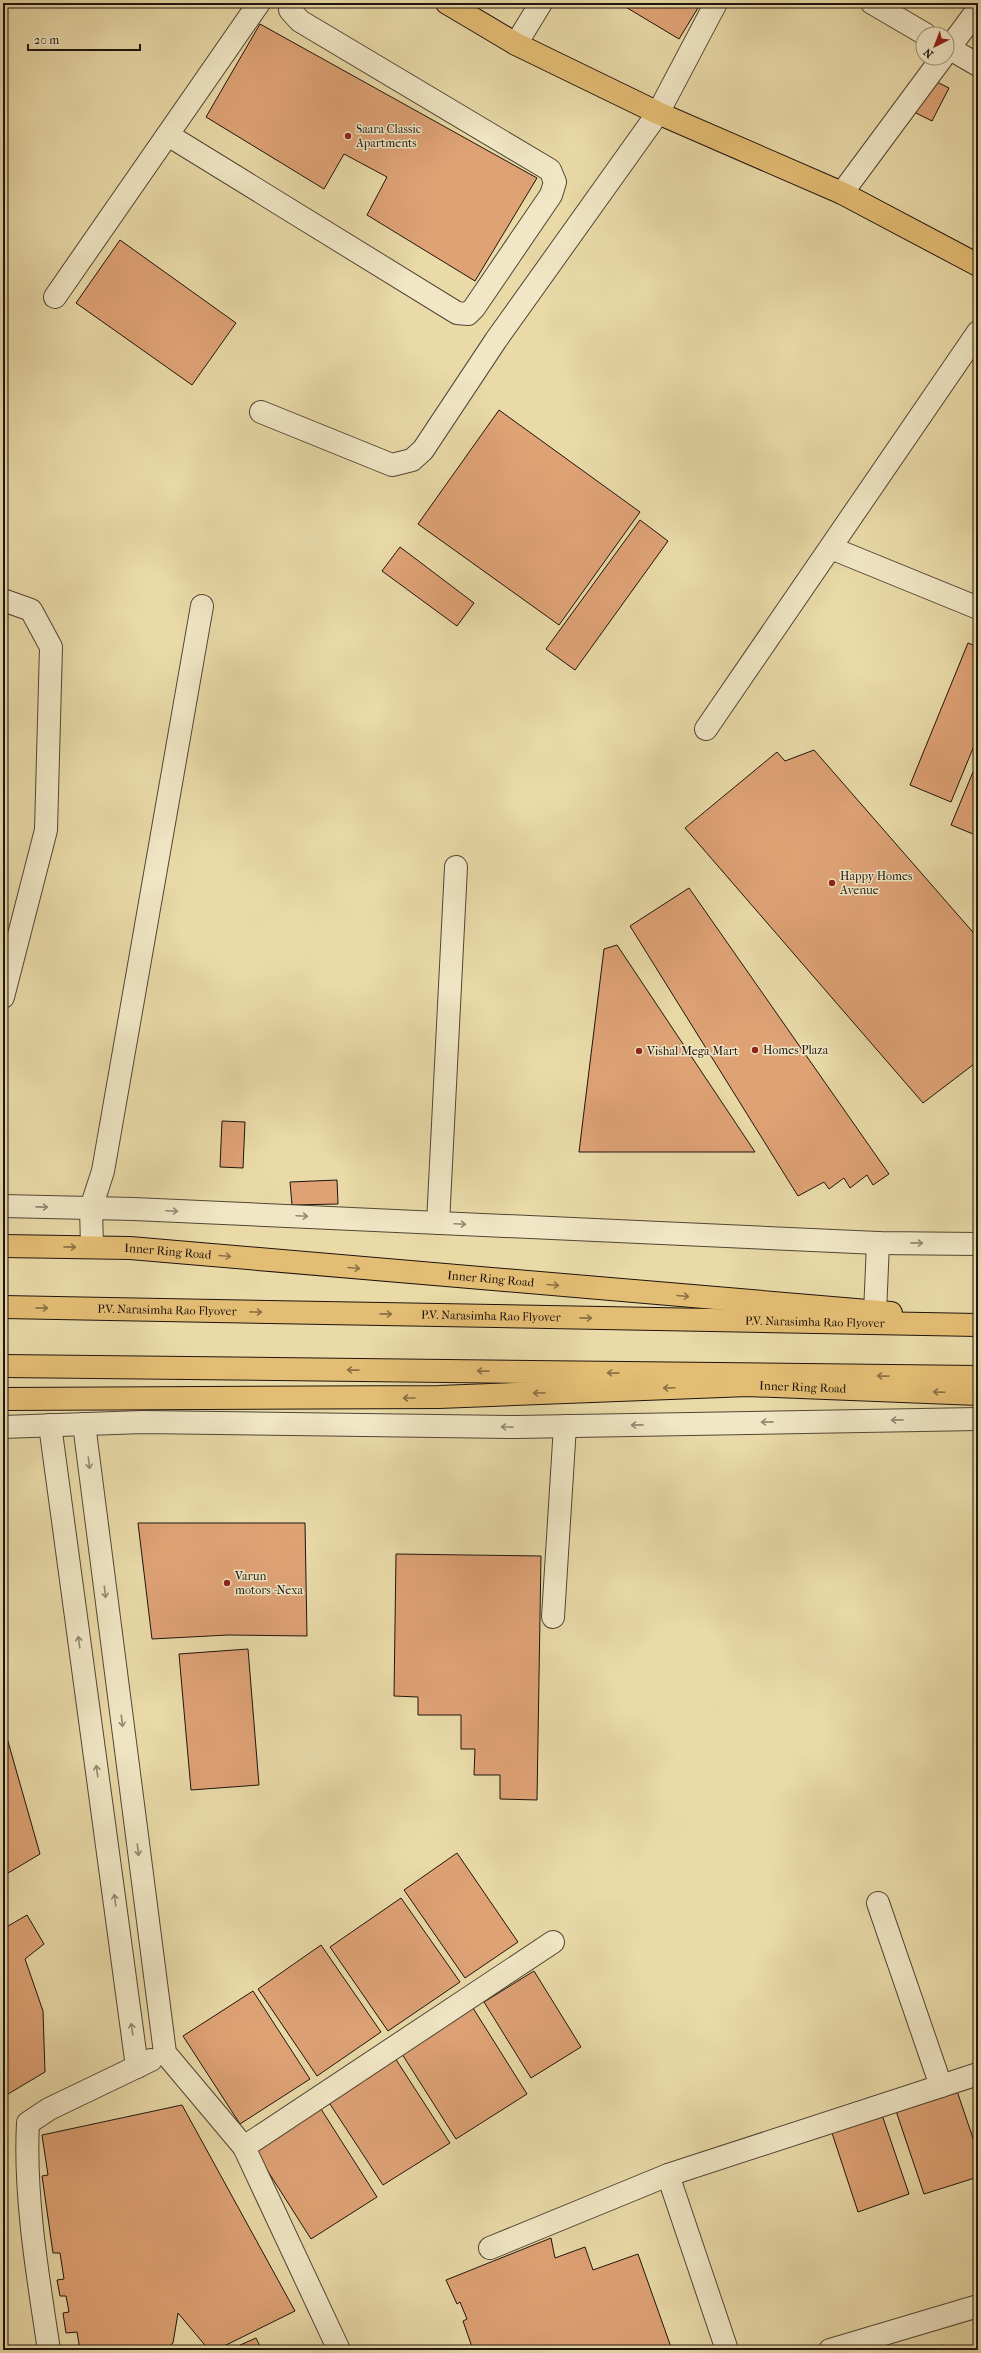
<svg xmlns="http://www.w3.org/2000/svg" width="981" height="2353" viewBox="0 0 981 2353" font-family="'IM FELL French Canon',serif">
<rect width="100%" height="100%" fill="#e9daa8"/>
<filter id="stains"><feTurbulence type="fractalNoise" baseFrequency=".005" numOctaves="4"/><feColorMatrix values="0 0 0 0 .2 0 0 0 0 .09 0 0 0 0 .02 0 0 0 .5 -.17"/></filter>
<radialGradient id="worn" r=".72"><stop offset=".6" stop-color="#630" stop-opacity="0"/><stop offset="1" stop-color="#630" stop-opacity=".3"/></radialGradient>
<g fill="#dea275" stroke="#1e140d">
<polygon points="619,3 701,3 679,39"/>
<polygon points="260,24 537,178 475,281 367,215 387,177 344,154 324,189 206,117"/>
<polygon points="929,78 949,88 932,121 914,112"/>
<polygon points="120,240 236,323 192,385 76,303"/>
<polygon points="499,410 640,512 559,625 418,524"/>
<polygon points="640,520 668,541 575,670 546,649"/>
<polygon points="400,547 474,603 457,626 382,571"/>
<polygon points="968,643 978,647 978,736 951,802 910,785"/>
<polygon points="814,750 978,938 978,1061 923,1103 685,828 777,752 785,761"/>
<polygon points="978,760 978,836 951,825"/>
<polygon points="689,888 889,1174 873,1185 867,1175 850,1188 844,1178 829,1189 824,1182 798,1196 630,926"/>
<polygon points="617,945 755,1152 579,1152 604,949"/>
<polygon points="222,1121 245,1122 243,1168 220,1167"/>
<polygon points="337,1180 338,1204 292,1205 290,1182"/>
<polygon points="138,1523 305,1523 307,1636 228,1635 152,1639"/>
<polygon points="396,1554 541,1556 537,1800 500,1799 500,1775 474,1775 475,1749 461,1749 461,1715 418,1715 418,1697 394,1696"/>
<polygon points="248,1649 259,1785 191,1790 179,1654"/>
<polygon points="3,1724 40,1854 3,1876"/>
<polygon points="457,1853 518,1942 465,1978 404,1890"/>
<polygon points="401,1898 460,1982 388,2031 330,1947"/>
<polygon points="27,1915 44,1944 25,1959 43,2011 45,2072 3,2097 3,1929"/>
<polygon points="321,1945 381,2032 317,2076 258,1989"/>
<polygon points="534,1971 581,2047 531,2078 484,2002"/>
<polygon points="253,1991 310,2079 240,2124 183,2036"/>
<polygon points="473,2008 527,2094 456,2139 402,2054"/>
<polygon points="395,2058 450,2143 383,2185 328,2101"/>
<polygon points="957,2091 978,2153 978,2177 924,2194 896,2111"/>
<polygon points="182,2105 295,2311 216,2350 209,2350 178,2313 173,2343 165,2350 80,2350 77,2332 66,2333 63,2313 69,2312 66,2296 60,2296 57,2280 64,2279 60,2253 53,2253 42,2176 48,2175 42,2135"/>
<polygon points="321,2109 377,2197 311,2239 255,2151"/>
<polygon points="882,2115 909,2194 858,2212 832,2133"/>
<polygon points="551,2238 555,2258 585,2247 593,2270 638,2254 672,2350 473,2350 463,2321 467,2319 460,2302 457,2304 446,2280"/>
<polygon points="256,2338 262,2350 229,2350"/>
<polygon points="944,2345 946,2350 929,2350"/>
</g>
<g fill="none" stroke-linecap="round" stroke-linejoin="round">
<defs>
<g id="minor">
<polyline points="872,3 925,34"/>
<polyline points="516,44 541,3"/>
<polyline points="947,47 978,65"/>
<polyline points="947,51 978,9"/>
<polyline points="168,135 457,313 468,314 474,308 551,195 555,182 550,170 300,21 290,10 291,3"/>
<polyline points="842,193 942,58"/>
<polyline points="55,297 259,3"/>
<polyline points="261,412 392,465 412,460 423,450 496,340 658,113 716,3"/>
<polyline points="831,548 978,608"/>
<polyline points="3,600 31,610 51,647 46,830 3,997"/>
<polyline points="706,729 978,332"/>
<polyline points="3,1206 134,1209 878,1243 978,1244"/>
<polyline points="438,1223 456,867"/>
<polyline points="92,1247 91,1208 103,1171 202,606"/>
<polyline points="875,1313 878,1243"/>
<polyline points="84,1424 165,2053 244,2147 339,2350"/>
<polyline points="50,1425 137,2067"/>
<polyline points="3,1427 143,1422 515,1427 978,1419"/>
<polyline points="553,1617 565,1426"/>
<polyline points="878,1903 941,2086"/>
<polyline points="244,2147 553,1942"/>
<polyline points="490,2248 668,2175"/>
<path d="M 49,2350 C 38,2278 24,2195 28,2123 L 49,2109 L 151,2060"/>
<polyline points="727,2350 668,2175 978,2074"/>
<polyline points="830,2350 978,2306"/>
</g>
<g id="major">
<polyline points="447,3 516,44 658,113 842,193 978,265"/>
<path id="s1" d="M 3,1246 L 130,1248 L 891,1313"/>
<path id="s2" d="M 3,1399 L 439,1397 L 748,1385 L 978,1394"/>
</g>
<g id="highway">
<path id="s3" d="M 3,1307 L 978,1325"/>
<polyline points="3,1366 978,1377"/>
</g>
</defs>
<use href="#minor" stroke="#514634" stroke-width="24"/>
<use href="#major" stroke="#1e140d" stroke-width="24"/>
<use href="#highway" stroke="#1e140d" stroke-width="24"/>
<use href="#minor" stroke="#f1e7c6" stroke-width="22"/>
<use href="#major" stroke="#e4bd74" stroke-width="22"/>
<use href="#highway" stroke="#e4bd74" stroke-width="22"/>
</g>
<defs><path id="oneway-shaft" d="M-6 0H5M1.5-3L5.5 0L1.5 3" fill="none" stroke-width="1.6" stroke-linecap="round" stroke-linejoin="round"/></defs>
<g stroke="#928873">
<use href="#oneway-shaft" transform="translate(42 1207) rotate(1)"/>
<use href="#oneway-shaft" transform="translate(172 1211) rotate(3)"/>
<use href="#oneway-shaft" transform="translate(302 1216) rotate(3)"/>
<use href="#oneway-shaft" transform="translate(460 1224) rotate(3)"/>
<use href="#oneway-shaft" transform="translate(917 1243) rotate(1)"/>
<use href="#oneway-shaft" transform="translate(897 1420) rotate(179)"/>
<use href="#oneway-shaft" transform="translate(767 1422) rotate(179)"/>
<use href="#oneway-shaft" transform="translate(637 1425) rotate(179)"/>
<use href="#oneway-shaft" transform="translate(507 1427) rotate(-179)"/>
<use href="#oneway-shaft" transform="translate(89 1463) rotate(83)"/>
<use href="#oneway-shaft" transform="translate(105 1592) rotate(83)"/>
<use href="#oneway-shaft" transform="translate(79 1642) rotate(-98)"/>
<use href="#oneway-shaft" transform="translate(122 1721) rotate(83)"/>
<use href="#oneway-shaft" transform="translate(97 1771) rotate(-98)"/>
<use href="#oneway-shaft" transform="translate(138 1850) rotate(83)"/>
<use href="#oneway-shaft" transform="translate(115 1900) rotate(-98)"/>
<use href="#oneway-shaft" transform="translate(132 2029) rotate(-98)"/>
</g>
<g stroke="#8b7146">
<use href="#oneway-shaft" transform="translate(70 1247) rotate(1)"/>
<use href="#oneway-shaft" transform="translate(225 1256) rotate(5)"/>
<use href="#oneway-shaft" transform="translate(354 1268) rotate(5)"/>
<use href="#oneway-shaft" transform="translate(553 1285) rotate(5)"/>
<use href="#oneway-shaft" transform="translate(683 1296) rotate(5)"/>
<use href="#oneway-shaft" transform="translate(42 1308) rotate(1)"/>
<use href="#oneway-shaft" transform="translate(256 1312) rotate(1)"/>
<use href="#oneway-shaft" transform="translate(386 1314) rotate(1)"/>
<use href="#oneway-shaft" transform="translate(586 1318) rotate(1)"/>
<use href="#oneway-shaft" transform="translate(353 1370) rotate(-179)"/>
<use href="#oneway-shaft" transform="translate(483 1371) rotate(-179)"/>
<use href="#oneway-shaft" transform="translate(613 1373) rotate(-179)"/>
<use href="#oneway-shaft" transform="translate(883 1376) rotate(-179)"/>
<use href="#oneway-shaft" transform="translate(669 1388) rotate(178)"/>
<use href="#oneway-shaft" transform="translate(939 1392) rotate(-178)"/>
<use href="#oneway-shaft" transform="translate(539 1393) rotate(178)"/>
<use href="#oneway-shaft" transform="translate(409 1398) rotate(180)"/>
</g>
<g fill="#8f2418" stroke="#f1e7c6" stroke-width="1.5">
<circle cx="348" cy="136" r="4"/>
<circle cx="832" cy="883" r="4"/>
<circle cx="755" cy="1050" r="4"/>
<circle cx="639" cy="1051" r="4"/>
<circle cx="227" cy="1583" r="4"/>
</g>
<g text-anchor="middle" dominant-baseline="central" stroke-width="3" stroke-linejoin="round" paint-order="stroke">
<g font-size="12" fill="#1e140d" stroke="#f1e7c6" text-anchor="start">
<text x="356" y="129">Saara Classic<tspan x="356" dy="14">Apartments</tspan></text>
<text x="840" y="876">Happy Homes<tspan x="840" dy="14">Avenue</tspan></text>
<text x="763" y="1050">Homes Plaza</text>
<text x="647" y="1051">Vishal Mega Mart</text>
<text x="235" y="1576">Varun<tspan x="235" dy="14">motors -Nexa</tspan></text>
</g>
<g font-size="12" fill="#1e140d" stroke="#f1e7c6">
<text stroke="none"><textPath href="#s1" startOffset="165">Inner Ring Road</textPath></text>
<text stroke="none"><textPath href="#s1" startOffset="489">Inner Ring Road</textPath></text>
<text stroke="none"><textPath href="#s3" startOffset="164">P.V. Narasimha Rao Flyover</textPath></text>
<text stroke="none"><textPath href="#s3" startOffset="488">P.V. Narasimha Rao Flyover</textPath></text>
<text stroke="none"><textPath href="#s3" startOffset="812">P.V. Narasimha Rao Flyover</textPath></text>
<text stroke="none"><textPath href="#s2" startOffset="800">Inner Ring Road</textPath></text>
</g>
</g>
<rect width="981" height="2353" fill="none" stroke="#e9daa8" stroke-width="16"/>
<rect x="4" y="4" width="973" height="2345" fill="none" stroke="#1e140d" stroke-width="2"/>
<rect x="8" y="8" width="965" height="2337" fill="none" stroke="#1e140d"/>
<g transform="translate(935 46) rotate(222)"><circle r="19" fill="#f1e7c6" stroke="#9d937c"/>
<path d="M0-3L7 15L0 10L-7 15Z" fill="#8f2418"/>
<text y="-6" font-size="11" font-weight="bold" text-anchor="middle" fill="#1e140d">N</text>
</g>
<path d="M28 44v6h112v-6" fill="none" stroke="#1e140d" stroke-width="2"/>
<text x="34" y="44" font-size="12" fill="#1e140d" stroke="#f1e7c6" stroke-width="3" paint-order="stroke">20 m</text>
<rect width="100%" height="100%" filter="url(#stains)"/>
<rect width="100%" height="100%" fill="url(#worn)"/>
</svg>
